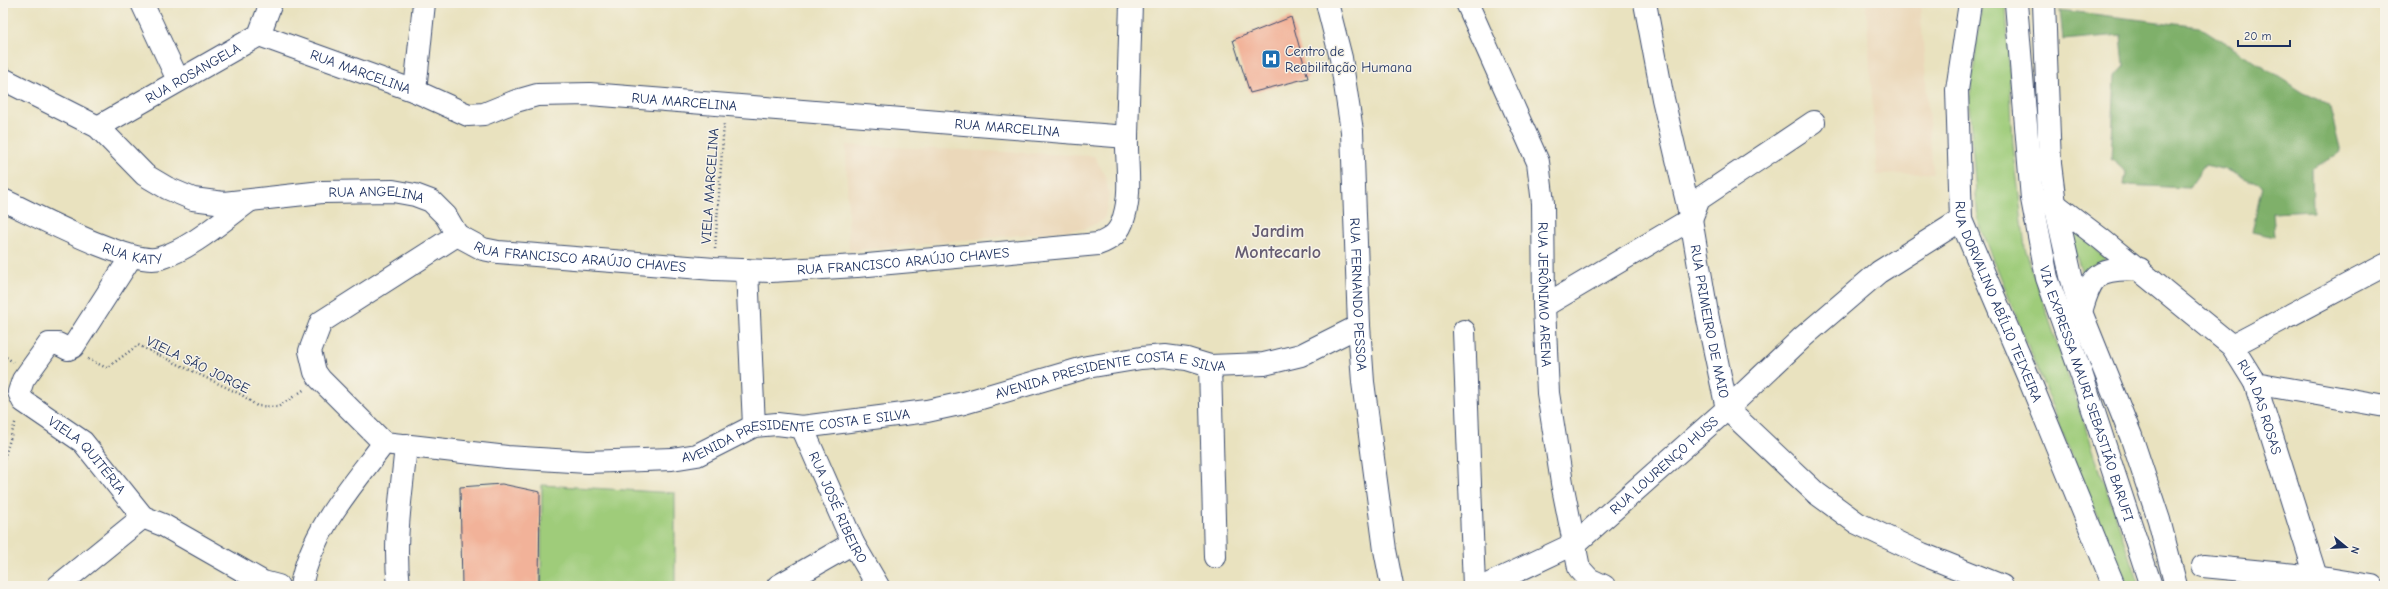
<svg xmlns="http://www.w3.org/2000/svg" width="2388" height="589" viewBox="0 0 2388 589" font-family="'Comic Neue',sans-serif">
<rect width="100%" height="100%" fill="#f7f3e8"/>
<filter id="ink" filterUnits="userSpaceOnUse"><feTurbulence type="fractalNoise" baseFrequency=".025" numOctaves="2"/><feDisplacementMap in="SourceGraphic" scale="8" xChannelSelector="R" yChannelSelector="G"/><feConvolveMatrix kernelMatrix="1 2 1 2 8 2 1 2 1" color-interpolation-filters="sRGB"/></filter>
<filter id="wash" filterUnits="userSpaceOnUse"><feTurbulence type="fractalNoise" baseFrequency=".012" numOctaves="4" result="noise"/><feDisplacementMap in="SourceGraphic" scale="16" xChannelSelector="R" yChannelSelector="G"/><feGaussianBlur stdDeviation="0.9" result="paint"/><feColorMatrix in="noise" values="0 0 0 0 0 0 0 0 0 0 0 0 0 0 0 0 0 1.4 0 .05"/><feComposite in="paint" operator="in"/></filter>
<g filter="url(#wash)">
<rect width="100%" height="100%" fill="#e9e2bf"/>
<g fill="#ebd8ba">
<polygon points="1866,3 1920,3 1933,173 1877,175"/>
<polygon points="846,145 1094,156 1106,177 1109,196 1104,220 1084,229 849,251"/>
</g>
<g fill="#9fcc7a" stroke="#5d7e6c">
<polygon points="1982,3 2006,3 2013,144 2025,248 2139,586 2128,586 2077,469 1978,220 1969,104"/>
<polygon points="2076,231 2106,259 2093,264 2083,277 2071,239"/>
<polygon points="542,485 675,493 675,586 541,586"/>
</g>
<polygon fill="#7fb06a" stroke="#4d7064" points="2060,10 2200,27 2304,93 2329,104 2341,152 2312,169 2313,211 2273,213 2275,237 2252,232 2262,186 2227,170 2205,165 2189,188 2124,185 2126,172 2111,159 2115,76 2124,66 2121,35 2063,40"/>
<g id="blocks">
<g fill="#f2b299">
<polygon points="1291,17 1308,78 1250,93 1233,40"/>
<polygon points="502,484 540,492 539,586 462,586 460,487"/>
</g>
</g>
</g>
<g filter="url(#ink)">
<use href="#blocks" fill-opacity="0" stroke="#3a4a6d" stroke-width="1"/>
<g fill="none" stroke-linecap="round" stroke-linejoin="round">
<defs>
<g id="minor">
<polyline points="142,3 178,80"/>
<path id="s1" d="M 1467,3 L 1538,162 L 1543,203 L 1544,306 L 1548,393 L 1562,483 L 1579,568 L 1589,579 L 1604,586"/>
<path id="s2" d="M 1645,3 L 1663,99 L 1691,219 L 1708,319 L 1727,409 L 1816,493 L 1857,523 L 1922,554 L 2002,586"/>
<path id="s3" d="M 1970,3 L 1957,90 L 1961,220 L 2027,374 L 2114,586"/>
<path id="s4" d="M 259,35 L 415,91 L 468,115 L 484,114 L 516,101 L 537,95 L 590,94 L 1127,137"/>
<path id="s5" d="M 3,79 L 98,127 L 145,175 L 167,188 L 193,199 L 224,203 L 322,192 L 393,191 L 415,195 L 431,201 L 446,216 L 457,235 L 321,322 L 310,351 L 315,372 L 320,379 L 384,443"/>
<polyline points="415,91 424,3"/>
<path id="s6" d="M 98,127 L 259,35 L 271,3"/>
<path id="s7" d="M 3,200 C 34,214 131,267 160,258 C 191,249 223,220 249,201"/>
<path id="s8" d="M 2042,201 L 2055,204 L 2101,239 L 2232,346 L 2255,383 L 2319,586"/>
<path id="s9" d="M 457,235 L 483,249 L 498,252 L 714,269 L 771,271 L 857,266 L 1098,244 C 1112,239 1120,232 1124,217 C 1132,191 1126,162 1127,135 C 1128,91 1130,47 1131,3"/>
<path id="s10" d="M 131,257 L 73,347 L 68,349 L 58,344 L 49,344 L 23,380 L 19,392 L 23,401 L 83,442 L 143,517"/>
<polyline points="747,270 754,426"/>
<polyline points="1544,306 1691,219 1699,199 1814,122"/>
<path d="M 2081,312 C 2093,270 2098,270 2140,269"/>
<polyline points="1464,331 1474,586"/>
<polyline points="2232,346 2385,265"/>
<polyline points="1210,366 1215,557"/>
<polyline points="2255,383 2385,406"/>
<path id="s11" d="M 802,427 L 853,543 L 878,586"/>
<polyline points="2203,566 2316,577 2372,586"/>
<polyline points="58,586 143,517 163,525 263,582 278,586"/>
<path id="s12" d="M 301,586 C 311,531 351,487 384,443 L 507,457 L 587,462 L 672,459 L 697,455 L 754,426 L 777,424 L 802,427 L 927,411 L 964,403 L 1087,367 L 1141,358 L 1165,356 L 1187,359 L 1210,366 L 1264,364 L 1301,355 L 1359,326"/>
<path d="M 399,586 C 393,539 402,492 406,445"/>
<polyline points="778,586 853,543"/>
<path id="s13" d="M 1485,586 L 1576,543 L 1727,409 L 1803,337 L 1879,272 L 1961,220"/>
</g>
<g id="major">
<path id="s14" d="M 1327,3 L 1341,58 L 1352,131 L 1359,326 L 1363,382 L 1385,550 L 1392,586"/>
<path id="s15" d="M 2016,3 L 2032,199 L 2047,278 L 2082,376 L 2151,586"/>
<polyline points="2044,3 2050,164 2055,204 2071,276 2081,312 2131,436 2159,520 2176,586"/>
</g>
</defs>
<use href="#minor" stroke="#3a4a6d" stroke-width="24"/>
<use href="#major" stroke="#3a4a6d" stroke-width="24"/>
<g stroke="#3a4a6d" stroke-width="2.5" stroke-dasharray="1 3" stroke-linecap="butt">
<polyline points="715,249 724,123"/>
<polyline points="3,355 13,362"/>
<polyline points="88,359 107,368 138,345 242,395 257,406 278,407 305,389"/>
<polyline points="3,462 16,420"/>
</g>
<use href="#minor" stroke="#fff" stroke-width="22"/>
<use href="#major" stroke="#fff" stroke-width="22"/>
</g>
</g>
<defs>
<symbol id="hospital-square" viewBox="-11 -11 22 22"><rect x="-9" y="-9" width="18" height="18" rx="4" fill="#1f6fb2" stroke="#f7f3e8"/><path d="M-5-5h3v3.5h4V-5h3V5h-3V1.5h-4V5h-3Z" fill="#fff"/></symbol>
</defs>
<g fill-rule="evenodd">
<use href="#hospital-square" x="1260" y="48" width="22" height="22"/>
</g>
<g text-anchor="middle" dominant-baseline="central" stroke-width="3" stroke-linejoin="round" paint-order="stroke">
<g font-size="14" fill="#1b2f5e" stroke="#f7f3e8" text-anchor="start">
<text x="1285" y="51">Centro de<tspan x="1285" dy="16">Reabilitação Humana</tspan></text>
</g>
<g font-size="14" fill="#1b2f5e" stroke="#f7f3e8">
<text stroke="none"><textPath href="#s6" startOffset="109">RUA ROSANGELA</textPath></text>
<text stroke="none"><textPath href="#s4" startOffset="108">RUA MARCELINA</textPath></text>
<text stroke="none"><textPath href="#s4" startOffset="444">RUA MARCELINA</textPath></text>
<text stroke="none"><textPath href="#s4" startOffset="768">RUA MARCELINA</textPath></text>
<text transform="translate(710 186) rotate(-86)">VIELA MARCELINA</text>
<text stroke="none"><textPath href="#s5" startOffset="412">RUA ANGELINA</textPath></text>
<text stroke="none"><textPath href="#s7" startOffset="141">RUA KATY</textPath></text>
<text stroke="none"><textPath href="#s9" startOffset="127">RUA FRANCISCO ARAÚJO CHAVES</textPath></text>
<text stroke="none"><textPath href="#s9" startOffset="451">RUA FRANCISCO ARAÚJO CHAVES</textPath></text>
<text stroke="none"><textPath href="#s14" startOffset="294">RUA FERNANDO PESSOA</textPath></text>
<text stroke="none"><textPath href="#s1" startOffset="307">RUA JERÔNIMO ARENA</textPath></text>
<text stroke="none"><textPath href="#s3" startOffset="307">RUA DORVALINO ABÍLIO TEIXEIRA</textPath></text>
<text stroke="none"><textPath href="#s2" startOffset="325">RUA PRIMEIRO DE MAIO</textPath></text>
<text transform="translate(198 365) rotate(26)">VIELA SÃO JORGE</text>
<text stroke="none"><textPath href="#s12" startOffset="908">AVENIDA PRESIDENTE COSTA E SILVA</textPath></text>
<text stroke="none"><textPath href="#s15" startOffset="399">VIA EXPRESSA MAURI SEBASTIÃO BARUFI</textPath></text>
<text stroke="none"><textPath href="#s8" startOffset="308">RUA DAS ROSAS</textPath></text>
<text stroke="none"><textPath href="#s12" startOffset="584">AVENIDA PRESIDENTE COSTA E SILVA</textPath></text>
<text stroke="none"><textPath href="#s10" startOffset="284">VIELA QUITÉRIA</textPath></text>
<text stroke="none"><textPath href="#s13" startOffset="218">RUA LOURENÇO HUSS</textPath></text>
<text stroke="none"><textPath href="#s11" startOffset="88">RUA JOSÉ RIBEIRO</textPath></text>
</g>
<g font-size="18" font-weight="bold" fill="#665d73" stroke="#f7f3e8">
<text x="1278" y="231">Jardim<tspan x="1278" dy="21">Montecarlo</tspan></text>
</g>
</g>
<rect width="2388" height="589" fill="none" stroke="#f7f3e8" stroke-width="16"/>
<g transform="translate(2346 547) rotate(108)" stroke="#f7f3e8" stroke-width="3" paint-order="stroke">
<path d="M0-3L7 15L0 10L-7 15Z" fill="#1b2f5e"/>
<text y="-6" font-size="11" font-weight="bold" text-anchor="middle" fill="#1b2f5e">N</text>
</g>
<path d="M2238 40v6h52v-6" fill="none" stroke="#1b2f5e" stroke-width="2"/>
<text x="2244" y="40" font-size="12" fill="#1b2f5e" stroke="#f7f3e8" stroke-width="3" paint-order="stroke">20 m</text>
</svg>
